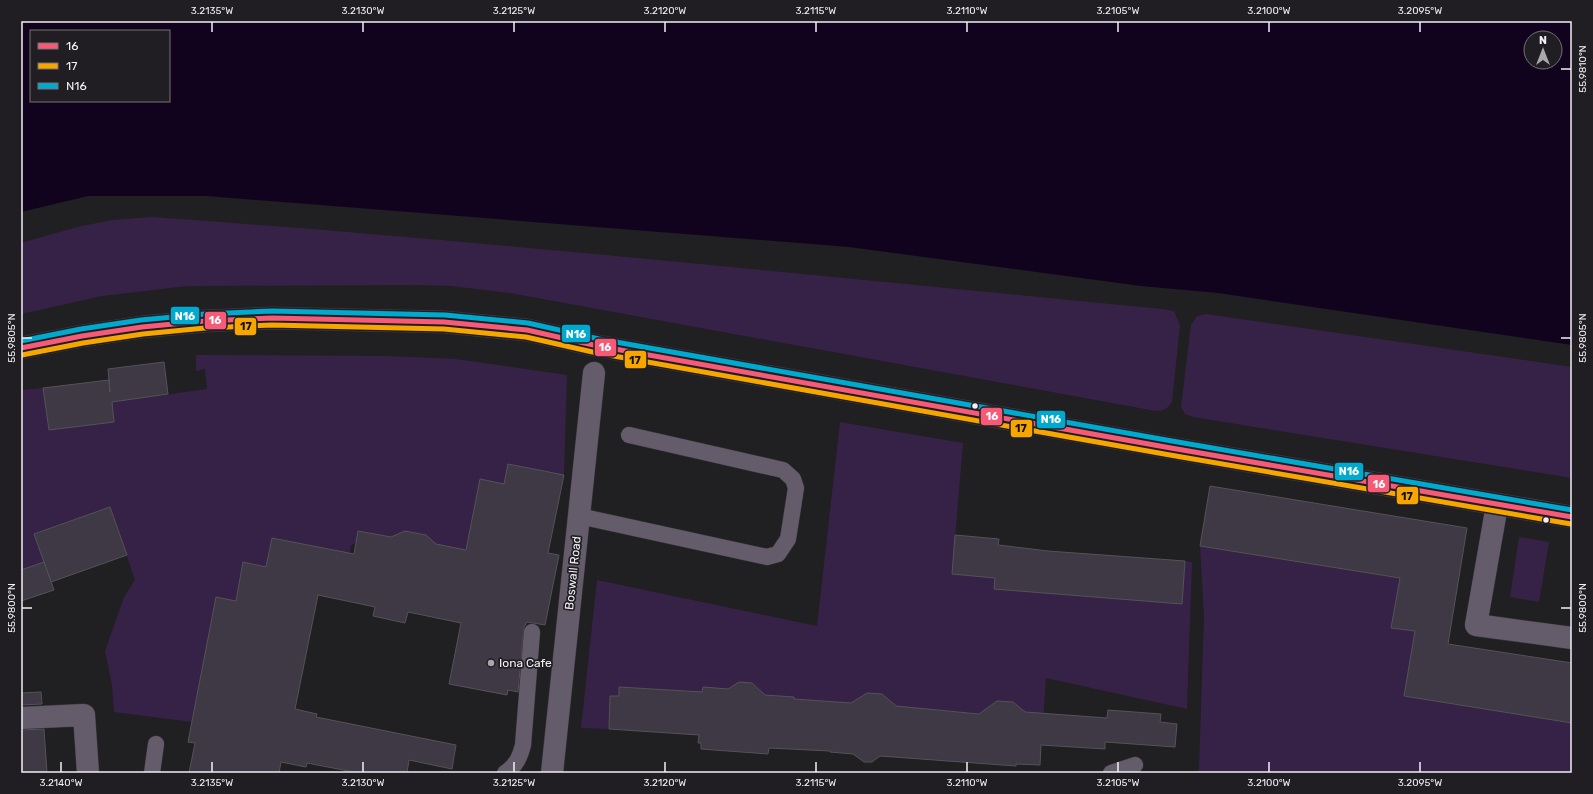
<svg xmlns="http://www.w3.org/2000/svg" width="1593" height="794" viewBox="0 0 1593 794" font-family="Rubik,sans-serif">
<rect width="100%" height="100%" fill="#201f22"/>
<g fill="#362247">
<path d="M 152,217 C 490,241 827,277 1163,309 L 1174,311 L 1180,325 L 1172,402 C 1168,408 1164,411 1156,411 L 510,293 L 451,286 L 421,285 L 188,286 L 102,296 L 21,314 L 21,243 L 77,227 L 112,220 Z"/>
<polygon points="1206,314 1572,367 1572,478 1193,417 1185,414 1181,407 1191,325 1197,316"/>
<polygon points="196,355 387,356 456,359 567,375 564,475 504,484 466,550 436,544 405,531 391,537 358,531 356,542 351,546 349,559 324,576 329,549 272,538 266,567 243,563 236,601 216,597 192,722 114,712 112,685 105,651 124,597 135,580 110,507 34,534 44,562 21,570 21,390 43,388 49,430 114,422 112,402 207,389 205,369 196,371"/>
<path d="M 840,422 L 963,443 L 952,574 L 995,578 L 1182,603 L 1185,561 L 1192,562 L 1187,709 L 1046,678 L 1043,720 L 1023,718 L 1013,702 L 997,701 L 986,709 L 986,714 L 891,706 L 891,702 C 879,691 871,690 857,699 L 856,703 L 835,702 L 793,702 L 793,697 L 759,694 L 760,690 L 752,683 L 702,695 L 688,691 L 619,687 L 619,696 L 610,696 L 609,729 L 581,728 L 597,580 L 817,626 Z"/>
<polygon points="1519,537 1549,542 1539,602 1510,597"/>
<polygon points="1200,546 1387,576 1388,569 1401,571 1392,628 1415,631 1405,696 1572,723 1572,773 1191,773 1199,770 1204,616"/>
</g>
<path fill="#11031d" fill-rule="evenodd" d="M 21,21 L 1572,21 L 1572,345 L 1218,293 L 1141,286 L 849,247 L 207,196 L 88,196 L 21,212 ZM 31,31 L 169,31 L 169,101 L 31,101 ZM 1531,38 L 1555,38 L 1555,62 L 1531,62 Z"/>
<g fill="#3f3845" stroke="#545356">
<polygon points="164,362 168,394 112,402 114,422 49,430 43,388 109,380 110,392 108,369"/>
<polygon points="508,464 564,475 548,553 559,555 545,625 527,622 524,627 518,692 508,690 507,695 449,684 461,623 408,612 405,623 373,616 375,607 318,595 295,709 317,714 316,717 456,745 452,769 409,760 407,773 359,773 307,763 306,767 281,762 279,773 189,773 195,743 188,742 216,597 236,601 243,562 266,567 272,538 354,554 358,531 391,537 405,531 426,535 436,544 466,550 480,479 504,484"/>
<polygon points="1210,486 1467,528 1448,644 1572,663 1572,723 1404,696 1415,631 1391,628 1400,578 1200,546"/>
<polygon points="110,507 127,555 51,582 34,534"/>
<polygon points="955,535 999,539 998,545 1048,551 1185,561 1182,604 994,589 995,578 952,574"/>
<polygon points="44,562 54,590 21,601 21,570"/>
<polygon points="739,682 752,683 765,695 794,697 794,699 851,703 867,693 882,694 896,706 979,714 997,701 1013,702 1025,712 1107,718 1108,710 1161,714 1160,722 1177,724 1175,747 1105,742 1105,749 1041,745 1040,765 1016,764 1016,766 880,756 872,762 864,762 853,754 830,752 830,751 769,748 768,754 701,749 701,743 698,743 699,735 609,729 610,696 619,696 619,687 702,692 703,687 728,689"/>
<polygon points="41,692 42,704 21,705 21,693"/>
<polygon points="44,729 47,773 21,773 21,730"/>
</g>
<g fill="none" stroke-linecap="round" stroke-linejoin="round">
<defs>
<g id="lane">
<polyline points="579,516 767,557 778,554 788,539 796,488 793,479 783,470 629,435"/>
<polyline points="152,773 156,744"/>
<path d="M 505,773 C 516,766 520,757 523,745 L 532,632"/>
<polyline points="1111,773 1135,765"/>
</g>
<g id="street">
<polyline points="1497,505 1476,625 1572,638"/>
<polyline points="21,718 84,715 88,773"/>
<polyline points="552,773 594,373"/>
</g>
<polyline id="primary" points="21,348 82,336 142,327 205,321 272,318 444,322 527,330 598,346 1171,448 1572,517"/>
</defs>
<use href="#lane" stroke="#39393a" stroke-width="17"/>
<use href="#street" stroke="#39393a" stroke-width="23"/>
<use href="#primary" stroke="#39393a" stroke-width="23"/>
<use href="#lane" stroke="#645c6b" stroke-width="16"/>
<use href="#street" stroke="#645c6b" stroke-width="22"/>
<use href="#primary" stroke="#5c5562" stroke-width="22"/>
<defs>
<polyline id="bus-1" points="21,348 82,336 142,327 205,321 272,318 444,322 527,330 598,346 1171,448 1572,517"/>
<polyline id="bus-2" points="22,355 83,343 143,334 205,328 272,325 444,329 526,337 597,353 1170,455 1571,524"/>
<polyline id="bus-3" points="21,341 81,329 141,320 205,314 272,311 445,315 528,323 599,339 1172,441 1572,510"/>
</defs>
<use href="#bus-1" stroke="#201e23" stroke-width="8"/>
<use href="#bus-2" stroke="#201e23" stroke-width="8"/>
<use href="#bus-3" stroke="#201e23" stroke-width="8"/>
<use href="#bus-1" stroke="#f75a77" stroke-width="5"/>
<use href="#bus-2" stroke="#f7a600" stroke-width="5"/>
<use href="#bus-3" stroke="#00a9ce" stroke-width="5"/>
</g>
<path fill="none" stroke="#f2f0f5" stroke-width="1.5" d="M 212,22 L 212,32M 363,22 L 363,32M 514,22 L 514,32M 665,22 L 665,32M 816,22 L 816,32M 967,22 L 967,32M 1118,22 L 1118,32M 1269,22 L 1269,32M 1420,22 L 1420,32M 1561,69 L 1571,69M 22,338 L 32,338M 1561,338 L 1571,338M 22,608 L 32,608M 1561,608 L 1571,608M 61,762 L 61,772M 212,762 L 212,772M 363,762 L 363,772M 514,762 L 514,772M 665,762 L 665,772M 816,762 L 816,772M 967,762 L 967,772M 1118,762 L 1118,772M 1269,762 L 1269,772M 1420,762 L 1420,772"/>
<g fill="#f2f0f5" stroke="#201e23" stroke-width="1.5">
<circle cx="975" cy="406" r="3.5"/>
<circle cx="1546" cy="520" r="3.5"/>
</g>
<circle fill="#a8a7ab" stroke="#201e23" stroke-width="1.5" cx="491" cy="663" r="4"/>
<g text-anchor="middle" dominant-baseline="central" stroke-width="3.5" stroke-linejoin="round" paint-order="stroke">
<g font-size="12" fill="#f2f0f5" stroke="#201e23">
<text transform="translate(573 573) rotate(-84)">Boswall Road</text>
</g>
<g font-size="12" fill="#f2f0f5" stroke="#201e23" text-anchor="start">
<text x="499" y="663">Iona Cafe</text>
</g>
</g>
<g stroke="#201e23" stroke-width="1.5">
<rect x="170" y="306" width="30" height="19" rx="4" fill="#00a9ce"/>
<rect x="204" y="311" width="23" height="19" rx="4" fill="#f75a77"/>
<rect x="234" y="317" width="23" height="19" rx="4" fill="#f7a600"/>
<rect x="561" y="324" width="30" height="19" rx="4" fill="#00a9ce"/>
<rect x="594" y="338" width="23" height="19" rx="4" fill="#f75a77"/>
<rect x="624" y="350" width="23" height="19" rx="4" fill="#f7a600"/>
<rect x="980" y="407" width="23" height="19" rx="4" fill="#f75a77"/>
<rect x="1036" y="410" width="30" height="19" rx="4" fill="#00a9ce"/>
<rect x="1010" y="419" width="23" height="19" rx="4" fill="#f7a600"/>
<rect x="1334" y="462" width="30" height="19" rx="4" fill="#00a9ce"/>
<rect x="1367" y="474" width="23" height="19" rx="4" fill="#f75a77"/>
<rect x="1396" y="486" width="23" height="19" rx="4" fill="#f7a600"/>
</g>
<g font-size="11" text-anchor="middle" font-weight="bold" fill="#fff">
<text x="185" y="320">N16</text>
<text x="215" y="324">16</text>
<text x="576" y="338">N16</text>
<text x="605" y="351">16</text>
<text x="992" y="420">16</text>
<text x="1051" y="423">N16</text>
<text x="1349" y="475">N16</text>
<text x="1379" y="488">16</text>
</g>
<g font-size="11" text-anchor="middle" font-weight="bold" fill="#111">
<text x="246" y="330">17</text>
<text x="635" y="364">17</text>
<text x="1021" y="432">17</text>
<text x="1407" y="500">17</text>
</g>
<rect width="1593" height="794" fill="none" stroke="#201e23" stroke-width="44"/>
<rect x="30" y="30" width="140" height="72" fill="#201e23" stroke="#747277"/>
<rect x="38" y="43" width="20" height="6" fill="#f75a77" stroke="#747277"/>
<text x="66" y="50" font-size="12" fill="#f2f0f5">16</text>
<rect x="38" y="63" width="20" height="6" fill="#f7a600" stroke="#747277"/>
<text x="66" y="70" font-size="12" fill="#f2f0f5">17</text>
<rect x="38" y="83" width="20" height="6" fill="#00a9ce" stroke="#747277"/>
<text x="66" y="90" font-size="12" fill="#f2f0f5">N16</text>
<g transform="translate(1543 50)"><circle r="19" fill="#201e23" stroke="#747277"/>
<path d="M0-3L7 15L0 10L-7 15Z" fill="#a8a7ab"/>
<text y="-6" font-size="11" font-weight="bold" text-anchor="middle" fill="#f2f0f5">N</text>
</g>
<rect x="22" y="22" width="1549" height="750" fill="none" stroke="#f2f0f5" stroke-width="1.5"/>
<g font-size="10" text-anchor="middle" fill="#f2f0f5">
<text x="212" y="14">3.2135°W</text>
<text x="363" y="14">3.2130°W</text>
<text x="514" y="14">3.2125°W</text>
<text x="665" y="14">3.2120°W</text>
<text x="816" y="14">3.2115°W</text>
<text x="967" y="14">3.2110°W</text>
<text x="1118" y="14">3.2105°W</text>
<text x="1269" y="14">3.2100°W</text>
<text x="1420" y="14">3.2095°W</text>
<text transform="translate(1582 69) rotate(-90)" y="4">55.9810°N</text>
<text transform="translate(11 338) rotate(-90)" y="4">55.9805°N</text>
<text transform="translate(1582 338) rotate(-90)" y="4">55.9805°N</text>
<text transform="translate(11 608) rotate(-90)" y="4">55.9800°N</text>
<text transform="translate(1582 608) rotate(-90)" y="4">55.9800°N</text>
<text x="61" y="786">3.2140°W</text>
<text x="212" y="786">3.2135°W</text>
<text x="363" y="786">3.2130°W</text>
<text x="514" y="786">3.2125°W</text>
<text x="665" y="786">3.2120°W</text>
<text x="816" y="786">3.2115°W</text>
<text x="967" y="786">3.2110°W</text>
<text x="1118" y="786">3.2105°W</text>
<text x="1269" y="786">3.2100°W</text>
<text x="1420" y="786">3.2095°W</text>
</g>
</svg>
